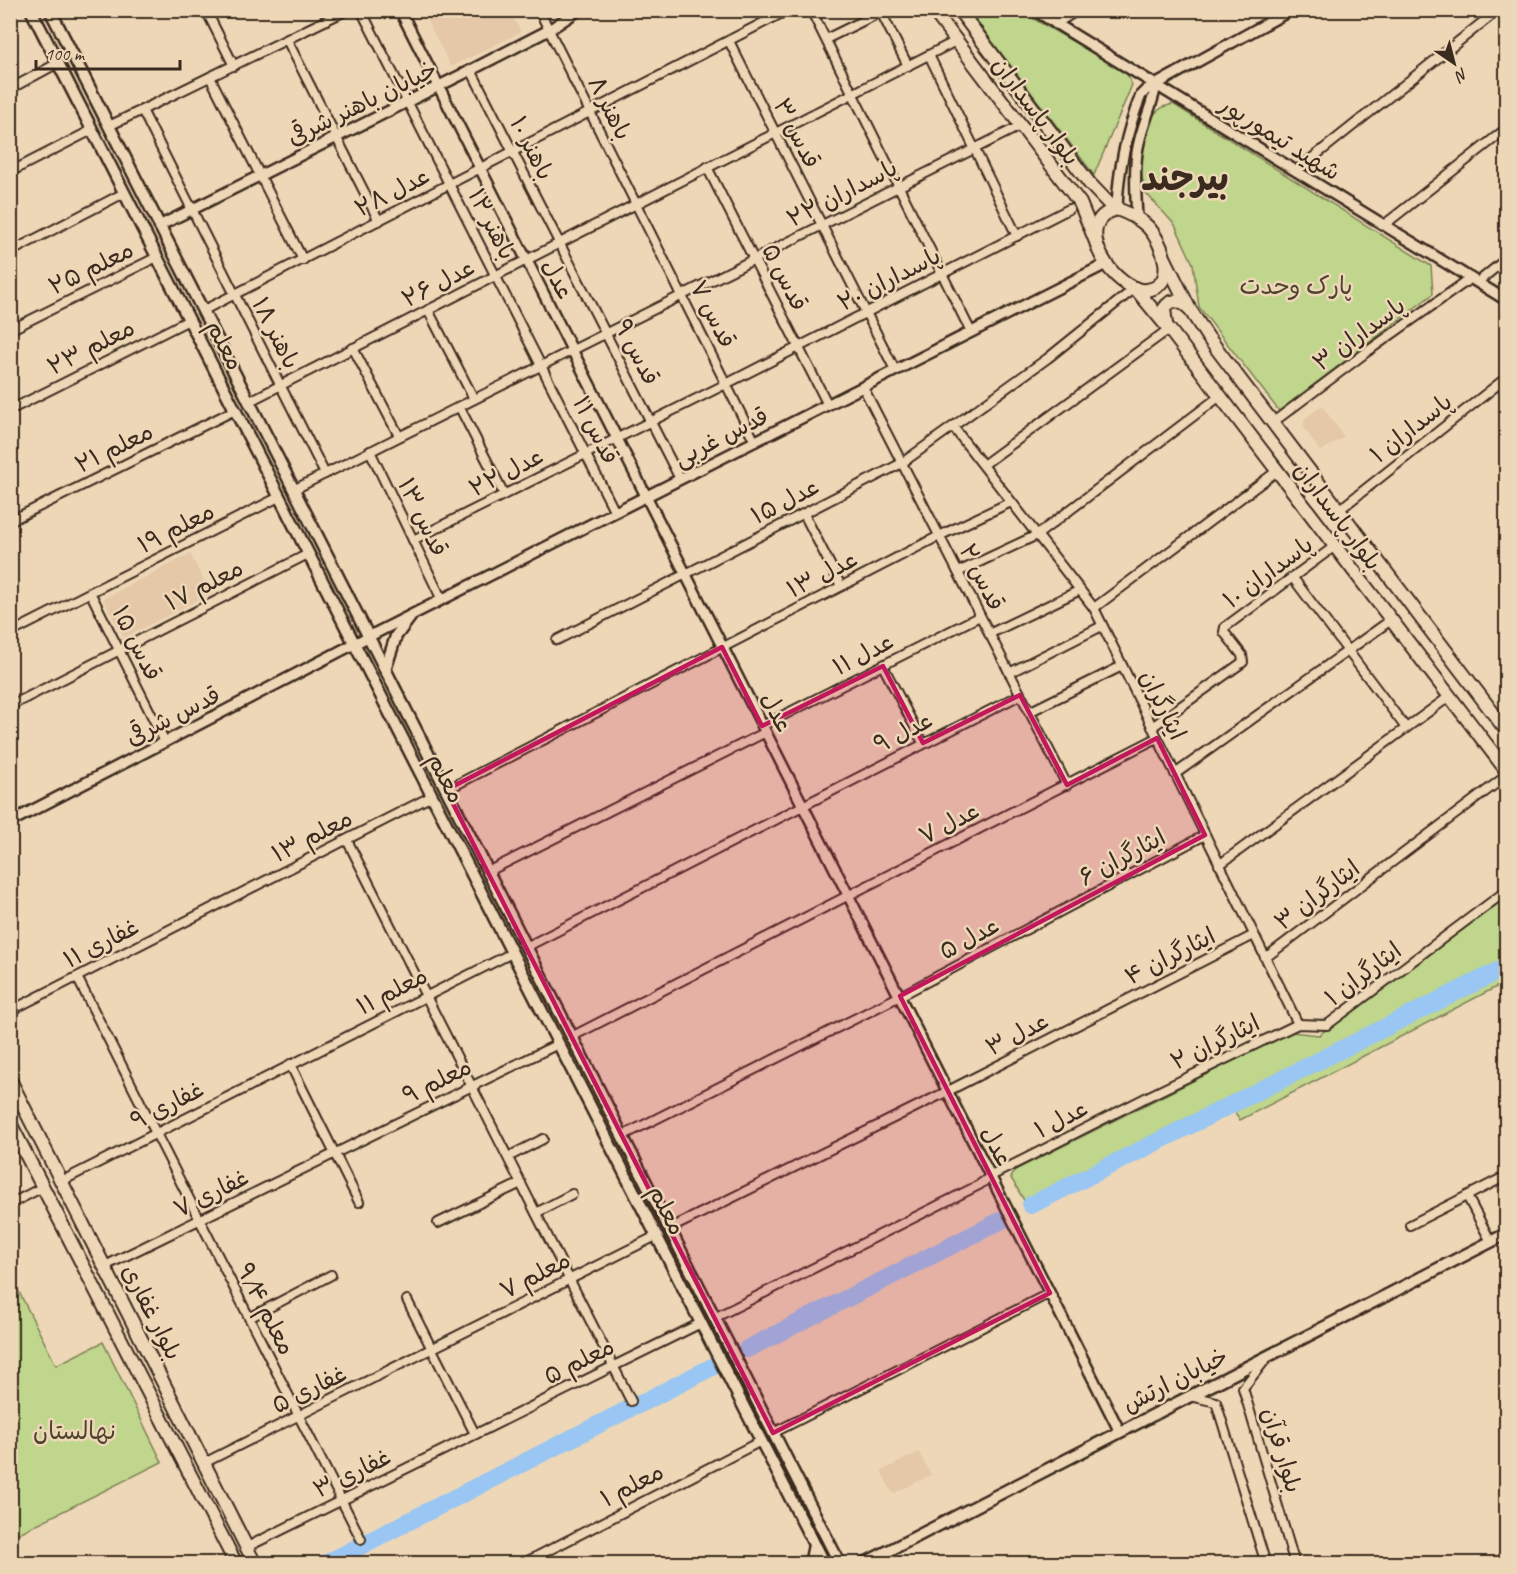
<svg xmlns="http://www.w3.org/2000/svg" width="1517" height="1574" viewBox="0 0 1517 1574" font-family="Caveat,'Playpen Sans Arabic',sans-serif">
<rect width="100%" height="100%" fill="#eed7b7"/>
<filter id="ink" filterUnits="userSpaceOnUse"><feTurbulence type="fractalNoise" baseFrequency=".0167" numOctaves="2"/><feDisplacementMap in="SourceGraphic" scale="12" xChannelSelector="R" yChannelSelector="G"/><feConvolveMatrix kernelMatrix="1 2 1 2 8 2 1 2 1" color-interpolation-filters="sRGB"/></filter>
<g filter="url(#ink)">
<g fill="#e4c8a7">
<polygon points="422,11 510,11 521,32 451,67"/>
<polygon points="1322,406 1344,437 1320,452 1303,426 1305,418"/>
<polygon points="190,554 211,593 124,638 103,599"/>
<polygon points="919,1452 931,1475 893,1494 881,1471"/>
</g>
<g fill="#bfd68c" stroke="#7d8055" stroke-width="1.5">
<polygon points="969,11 1020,11 1126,72 1132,85 1094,175"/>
<polygon points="1173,104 1431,266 1433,294 1279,411 1199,307 1193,264 1175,225 1145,192 1141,172 1140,151 1149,122 1155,113 1163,107"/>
<polygon points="1506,898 1506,982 1240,1120 1234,1111 1029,1209 1011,1178 1015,1170 1291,1032 1319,1035"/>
<polygon points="10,1274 56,1365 103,1342 162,1462 11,1537"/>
</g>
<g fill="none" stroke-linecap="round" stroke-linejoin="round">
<g stroke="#99c6f3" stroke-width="18">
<polyline points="1031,1205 1506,967"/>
<polyline points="747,1349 1006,1218"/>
<polyline points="638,1405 714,1366"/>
<polyline points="325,1564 629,1409"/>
</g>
<defs>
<g id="minor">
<polyline points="206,10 234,66"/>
<polyline points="361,10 615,512"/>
<polyline points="539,10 755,442"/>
<polyline points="811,10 971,332"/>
<polyline points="880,10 908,66"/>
<polyline points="1055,24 1078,10"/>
<polyline points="826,39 881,12"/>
<polyline points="287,40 379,221"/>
<polyline points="729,41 895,370"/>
<polyline points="929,55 1017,236"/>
<polyline points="471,70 680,479"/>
<polyline points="210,77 303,260"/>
<polyline points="10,89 58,63"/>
<polyline points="142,110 325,474"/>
<polyline points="109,126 347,10"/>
<polyline points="707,167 828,405"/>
<polyline points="1296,171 1498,10"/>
<polyline points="10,172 92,130"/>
<polyline points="1384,225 1506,129"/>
<polyline points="10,252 124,193"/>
<polyline points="1478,282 1506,259"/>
<polyline points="428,310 474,399"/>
<polyline points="202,311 788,10"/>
<polyline points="10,330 157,257"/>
<polyline points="353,348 399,436"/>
<polyline points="863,387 1067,785"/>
<polyline points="248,402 956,41"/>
<polyline points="459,406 504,494"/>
<polyline points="10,410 189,320"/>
<polyline points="1272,423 1368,351 1471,278"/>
<polyline points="954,428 1094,608 1298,1024"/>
<polyline points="370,451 442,600"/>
<polyline points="983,465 1169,329"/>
<polyline points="293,490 1020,126"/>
<polyline points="1339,510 1506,378"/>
<polyline points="804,514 841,586"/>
<polyline points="10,521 235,410"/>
<polyline points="413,540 726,384 1069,209"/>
<polyline points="958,572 1037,535 1220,396"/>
<polyline points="1293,578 1406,728"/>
<polyline points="91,594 165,742"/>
<polyline points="1094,608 1277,471"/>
<polyline points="10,633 279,497"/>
<polyline points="989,634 1080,590"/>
<polyline points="557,640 902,463 1048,358 1135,288"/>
<polyline points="883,666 923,743"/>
<polyline points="1009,673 1102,626"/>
<polyline points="10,706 308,554"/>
<polyline points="1029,712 1122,666"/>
<polyline points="762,726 980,616"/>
<polyline points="1152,727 1243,662 1242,655 1224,632 1225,627 1335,546"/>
<polyline points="1175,774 1391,620"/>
<polyline points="446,790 939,536 1011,502"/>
<polyline points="347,840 631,1401"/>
<polyline points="1219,865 1450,696"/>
<polyline points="487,872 766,732"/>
<polyline points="526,947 1020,695"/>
<polyline points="1265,958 1506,776"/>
<polyline points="77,977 361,1539"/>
<polyline points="10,1011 432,796"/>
<polyline points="571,1037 1157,738"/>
<polyline points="290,1064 359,1202"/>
<polyline points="622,1136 900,996 1205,835"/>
<polyline points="508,1157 543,1139"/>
<polyline points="62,1181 512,953"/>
<polyline points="1467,1196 1491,1242"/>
<polyline points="10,1204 43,1187"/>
<polyline points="536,1213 572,1194"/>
<polyline points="438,1223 521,1183"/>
<polyline points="1410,1225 1506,1176"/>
<polyline points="669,1229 948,1091 1254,935"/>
<polyline points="105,1266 558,1044"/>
<polyline points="407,1300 475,1434"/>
<polyline points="249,1318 331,1275"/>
<polyline points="714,1318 979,1185 991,1176 1149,1096 1298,1024 1327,1025 1506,891"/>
<polyline points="1266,1359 1243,1388 1295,1564"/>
<polyline points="1190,1396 1216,1402 1266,1564"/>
<polyline points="773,1433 1050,1293"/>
<polyline points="204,1463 656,1236"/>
<polyline points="247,1547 701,1323"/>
<polyline points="522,1564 761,1441"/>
</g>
<g id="tertiary">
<polyline points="400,10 1120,1432"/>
<polyline points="1034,10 1506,300"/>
<path d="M 1117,209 C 1118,168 1126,133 1141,95 L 1146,90 L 1291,10"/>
<path d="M 1137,218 C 1136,197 1134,174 1137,153 C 1140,129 1152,108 1156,85"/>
<polyline points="159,226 471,70 549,30 579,10"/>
<polyline points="10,822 354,644 1106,264"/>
</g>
<g id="secondary">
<polyline points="31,10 824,1564"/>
<polyline points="50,10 840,1564"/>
<polyline points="385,670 396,636 411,616"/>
<polyline points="810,1564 814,1545"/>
<polyline points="863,1564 1506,1234"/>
</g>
<g id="primary">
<polyline points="933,10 1080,203 1096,242"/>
<polyline points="959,10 1090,184 1114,209"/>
<path d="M 1117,209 C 1128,213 1139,218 1148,227 C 1163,243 1179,285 1147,290 C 1117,295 1066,222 1117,209 Z"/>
<polyline points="1165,259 1189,308 1207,336 1506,730"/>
<polyline points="1135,288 1169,329 1506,770"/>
<path d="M 1166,324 L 1164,309 C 1171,298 1179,300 1188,307"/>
<polyline points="10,1080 255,1564"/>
<polyline points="10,1123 236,1564"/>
</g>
</defs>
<use href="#minor" stroke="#3b2a1e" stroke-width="12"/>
<use href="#tertiary" stroke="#3b2a1e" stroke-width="14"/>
<use href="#secondary" stroke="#3b2a1e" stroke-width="15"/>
<use href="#primary" stroke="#3b2a1e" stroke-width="16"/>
<use href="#minor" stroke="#eed7b7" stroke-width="8"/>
<use href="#tertiary" stroke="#eed7b7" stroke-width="9"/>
<use href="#secondary" stroke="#eed7b7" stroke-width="10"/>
<use href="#primary" stroke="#eed7b7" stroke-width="12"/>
</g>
</g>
<path fill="#c2185b" fill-opacity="0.2" stroke="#c2185b" stroke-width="4.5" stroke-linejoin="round" d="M 722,647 L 762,726 L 883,666 L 923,743 L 1020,695 L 1067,785 L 1157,738 L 1205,835 L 900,996 L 1050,1293 L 773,1433 L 446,790 Z"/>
<g text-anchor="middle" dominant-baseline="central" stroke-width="5" stroke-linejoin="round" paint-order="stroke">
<g font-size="24" fill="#3b2a1e" stroke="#eed7b7">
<text transform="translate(362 103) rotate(-26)">خیابان باهنر شرقی</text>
<text transform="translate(610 108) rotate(63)">باهنر ۸</text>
<text transform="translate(1036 111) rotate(53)">بلوار پاسداران</text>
<text transform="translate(797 133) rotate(63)">قدس ۳</text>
<text transform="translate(1280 138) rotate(32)">شهید تیمورپور</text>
<text transform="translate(532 148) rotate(63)">باهنر ۱۰</text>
<text transform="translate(392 192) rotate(-27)">عدل ۲۸</text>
<text transform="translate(842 193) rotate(-27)">پاسداران ۲۲</text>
<text transform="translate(492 224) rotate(63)">باهنر ۱۲</text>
<text transform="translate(91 268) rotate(-26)">معلم ۲۵</text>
<text transform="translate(785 277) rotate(63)">قدس ۵</text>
<text transform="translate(558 279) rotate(63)">عدل</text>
<text transform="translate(889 279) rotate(-27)">پاسداران ۲۰</text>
<text transform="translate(438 283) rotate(-27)">عدل ۲۶</text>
<text transform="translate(713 314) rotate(63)">قدس ۷</text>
<text transform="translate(276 333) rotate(63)">باهنر ۱۸</text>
<text transform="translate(1359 334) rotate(-36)">پاسداران ۳</text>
<text transform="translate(225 345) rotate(63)">معلم</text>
<text transform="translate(91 347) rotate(-27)">معلم ۲۳</text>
<text transform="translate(637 352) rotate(63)">قدس ۹</text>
<text transform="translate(1411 428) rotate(-38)">پاسداران ۱</text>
<text transform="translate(596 430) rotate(63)">قدس ۱۱</text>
<text transform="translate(721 437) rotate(-27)">قدس غربی</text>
<text transform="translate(114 448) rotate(-26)">معلم ۲۱</text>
<text transform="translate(506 472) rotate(-27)">عدل ۲۲</text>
<text transform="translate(785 501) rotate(-27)">عدل ۱۵</text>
<text transform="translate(1338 516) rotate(53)">بلوار پاسداران</text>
<text transform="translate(423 517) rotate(64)">قدس ۱۳</text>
<text transform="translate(176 528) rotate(-27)">معلم ۱۹</text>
<text transform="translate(1268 572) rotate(-36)">پاسداران ۱۰</text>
<text transform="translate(822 574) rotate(-27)">عدل ۱۳</text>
<text transform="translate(982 577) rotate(63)">قدس ۲</text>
<text transform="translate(204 585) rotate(-27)">معلم ۱۷</text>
<text transform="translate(137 643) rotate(63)">قدس ۱۵</text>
<text transform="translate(863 654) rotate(-27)">عدل ۱۱</text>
<text transform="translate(1163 705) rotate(64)">ایثارگران</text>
<text transform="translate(777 712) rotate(63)">عدل</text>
<text transform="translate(173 716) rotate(-27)">قدس شرقی</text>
<text transform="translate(903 732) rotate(-27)">عدل ۹</text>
<text transform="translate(446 778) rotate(63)">معلم</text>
<text transform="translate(949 823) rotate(-27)">عدل ۷</text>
<text transform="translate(312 836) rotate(-27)">معلم ۱۳</text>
<text transform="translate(1122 857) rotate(-28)">ایثارگران ۶</text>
<text transform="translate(1317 895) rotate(-37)">ایثارگران ۳</text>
<text transform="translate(969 938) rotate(-28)">عدل ۵</text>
<text transform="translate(101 943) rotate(-27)">غفاری ۱۱</text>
<text transform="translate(1170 956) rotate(-27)">ایثارگران ۴</text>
<text transform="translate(1363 974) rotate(-37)">ایثارگران ۱</text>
<text transform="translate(392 991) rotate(-27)">معلم ۱۱</text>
<text transform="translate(1017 1034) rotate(-27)">عدل ۳</text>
<text transform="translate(1215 1042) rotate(-26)">ایثارگران ۲</text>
<text transform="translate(437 1081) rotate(-26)">معلم ۹</text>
<text transform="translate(167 1105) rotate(-27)">غفاری ۹</text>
<text transform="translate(1061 1119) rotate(-27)">عدل ۱</text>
<text transform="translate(997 1146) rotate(63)">عدل</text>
<text transform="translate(211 1193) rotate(-26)">غفاری ۷</text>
<text transform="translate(667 1210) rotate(63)">معلم</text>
<text transform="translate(535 1275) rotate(-27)">معلم ۷</text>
<text transform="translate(266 1309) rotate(63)">معلم ۹/۴</text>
<text transform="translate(152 1312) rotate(63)">بلوار غفاری</text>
<text transform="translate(579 1361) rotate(-26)">معلم ۵</text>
<text transform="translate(1175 1380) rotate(-27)">خیابان ارتش</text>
<text transform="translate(309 1389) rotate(-26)">غفاری ۵</text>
<text transform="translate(1282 1450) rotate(73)">بلوار قرآن</text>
<text transform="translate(352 1473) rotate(-26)">غفاری ۳</text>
<text transform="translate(632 1485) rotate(-27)">معلم ۱</text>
</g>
<g font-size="24" fill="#4f442e" stroke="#eed7b7">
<text x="1296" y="286">پارک وحدت</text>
<text x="75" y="1431">نهالستان</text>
</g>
<g font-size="36" font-weight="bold" fill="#3b2a1e" stroke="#eed7b7">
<text x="1185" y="178">بیرجند</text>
</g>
</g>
<rect width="1517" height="1574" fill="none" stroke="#eed7b7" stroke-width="36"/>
<rect x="18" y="18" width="1481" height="1538" fill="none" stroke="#3b2a1e" stroke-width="2" filter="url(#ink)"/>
<g transform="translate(1454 63) rotate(145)" stroke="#eed7b7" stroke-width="4.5" paint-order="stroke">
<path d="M0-4.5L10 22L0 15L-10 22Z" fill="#3b2a1e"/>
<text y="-9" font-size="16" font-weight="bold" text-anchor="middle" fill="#3b2a1e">N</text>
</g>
<path d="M36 60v9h144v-9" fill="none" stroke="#3b2a1e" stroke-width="3"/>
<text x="45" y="60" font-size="18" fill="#3b2a1e" stroke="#eed7b7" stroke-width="4.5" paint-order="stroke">100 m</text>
</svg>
